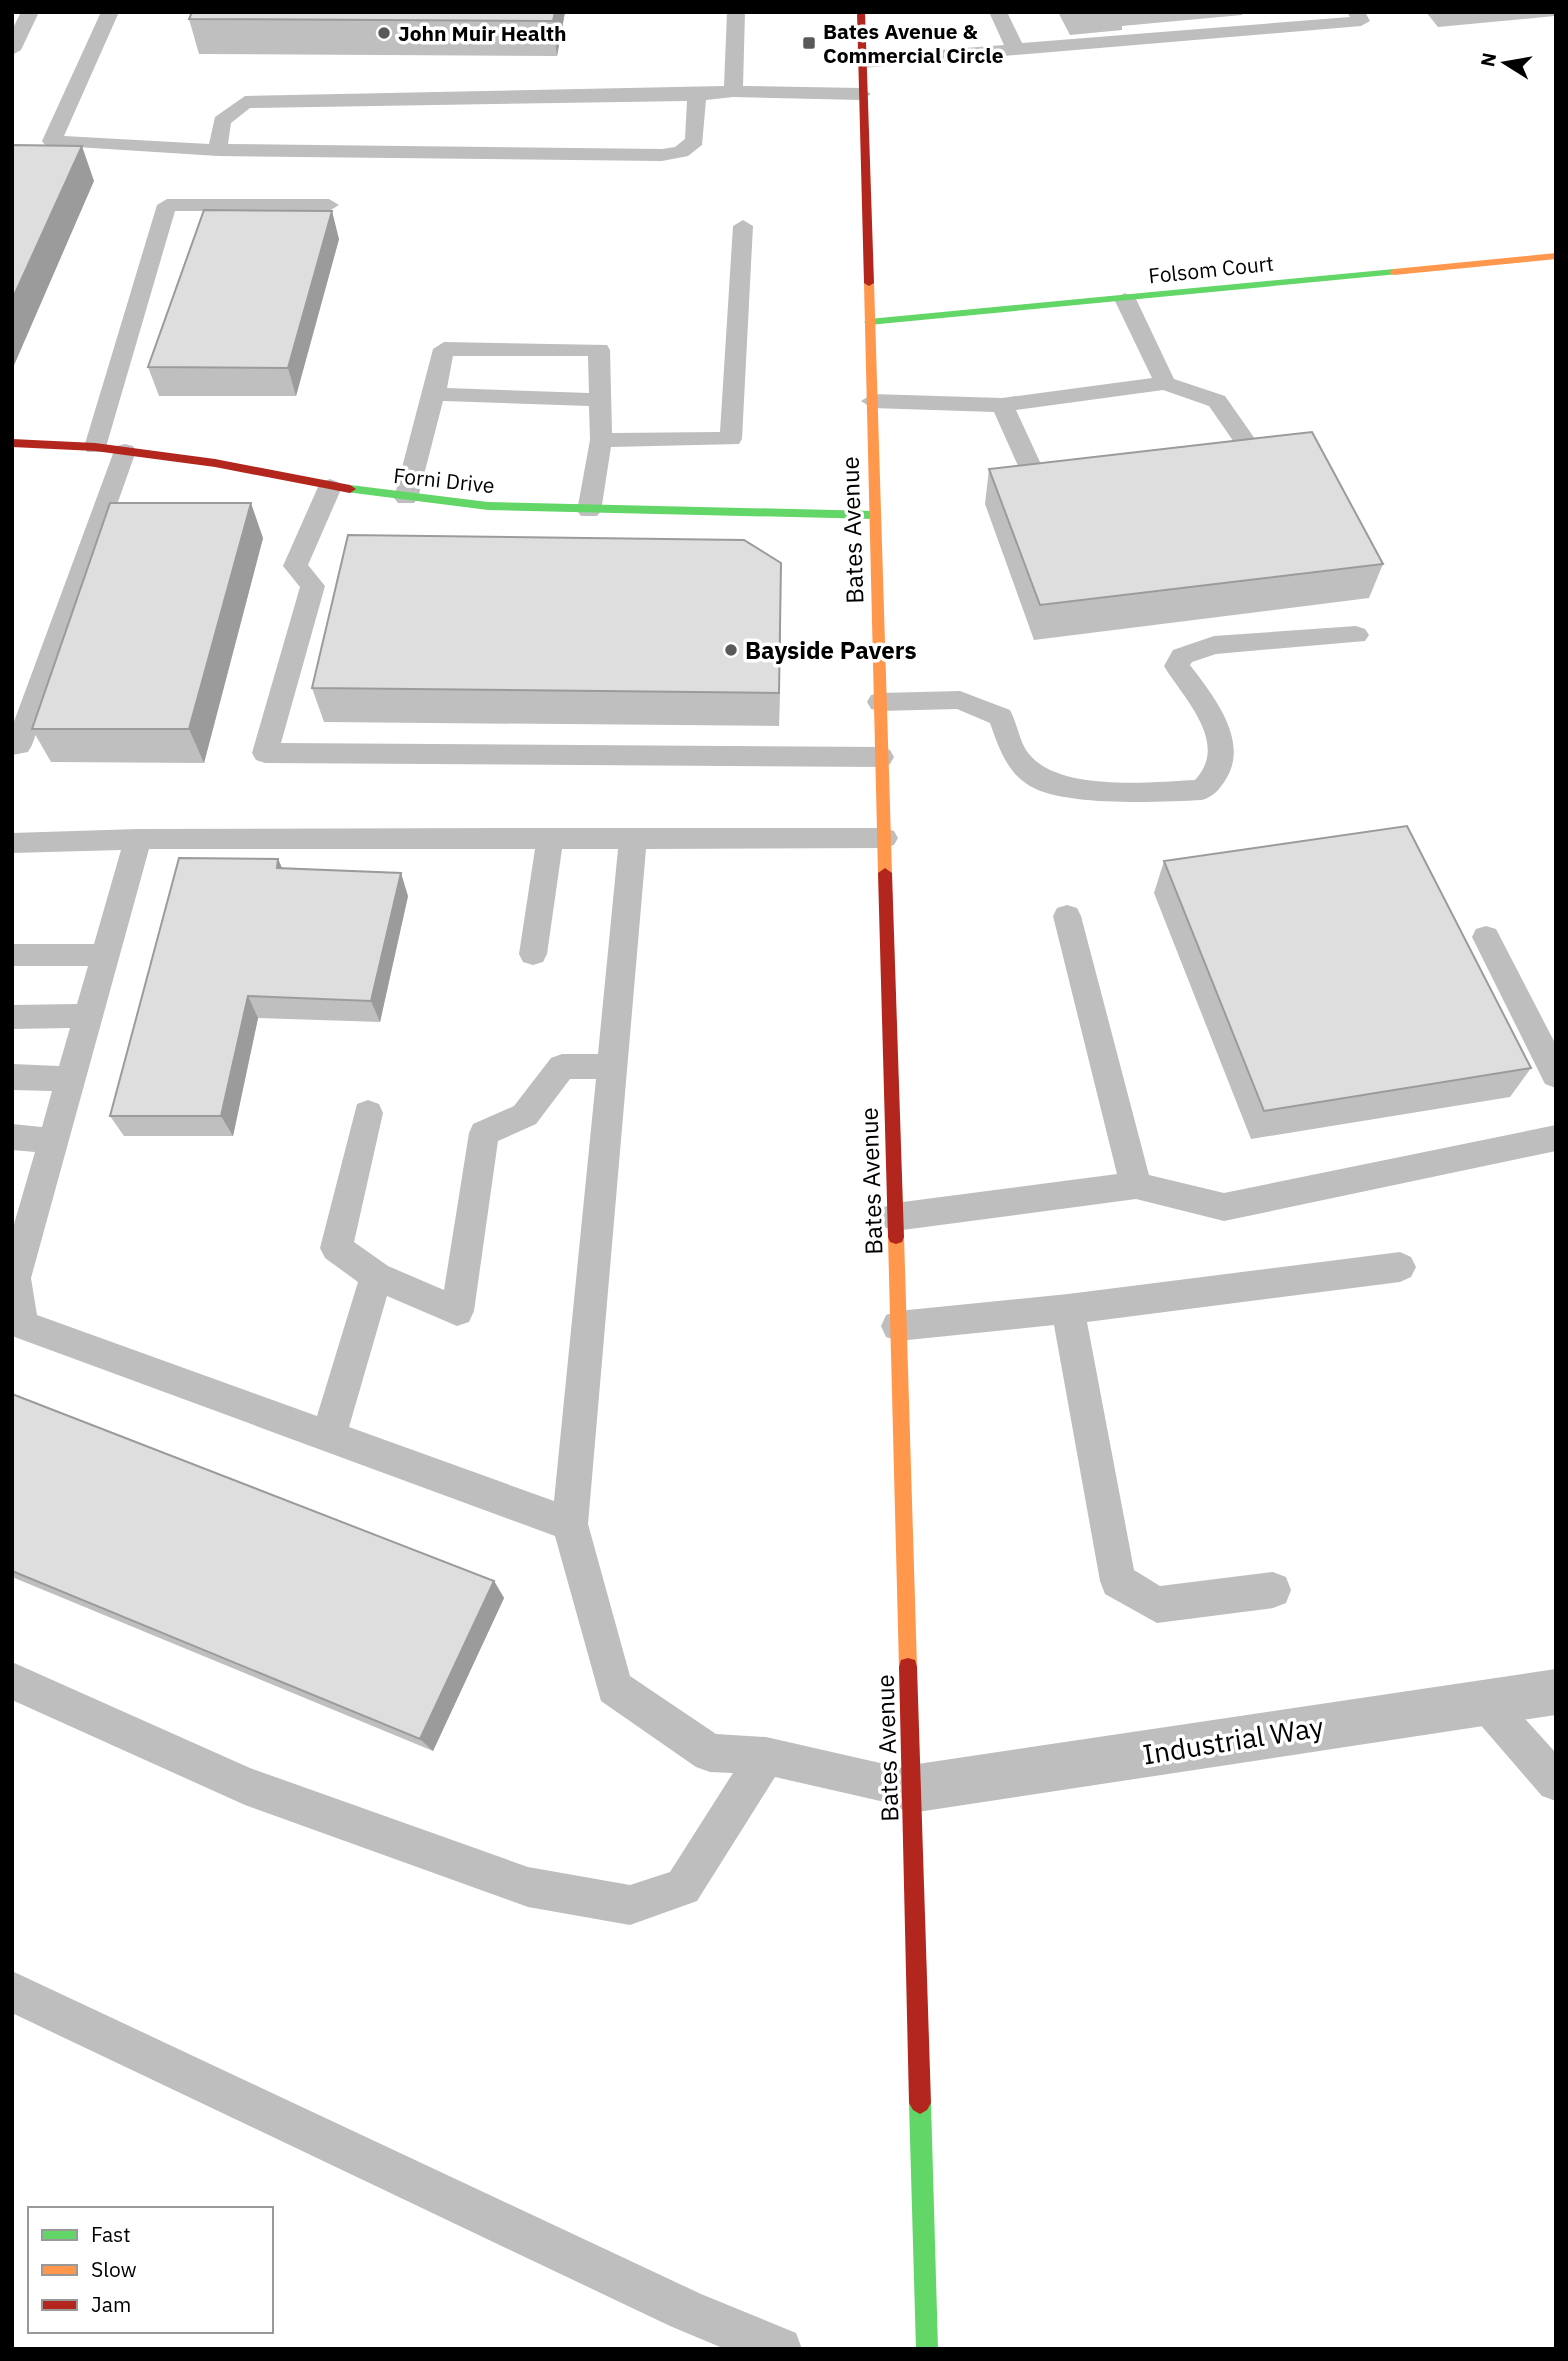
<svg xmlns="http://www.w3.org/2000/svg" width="1568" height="2361" viewBox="0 0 1568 2361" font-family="'IBM Plex Sans',sans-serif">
<rect width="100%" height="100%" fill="#fff"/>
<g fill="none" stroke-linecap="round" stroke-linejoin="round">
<g fill="#bebebe" fill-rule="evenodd">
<polygon points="21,12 39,12 21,50 12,55 12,30"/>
<path d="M 101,12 L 119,12 L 64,136 L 209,144 L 215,117 L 245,96 L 724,86 L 727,12 L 745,12 L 743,86 L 862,88 L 871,94 L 862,100 L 733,97 L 706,100 L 702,145 L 688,156 L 662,161 L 218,156 L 45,145 L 42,141 ZM 687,101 L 685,139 L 675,147 L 662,149 L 228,144 L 231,123 L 250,108 Z"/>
<polygon points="989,12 1007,12 1022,43 1350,17 1347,12 1365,12 1370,21 1361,26 862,68 853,62 862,56 1004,45"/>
<polygon points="167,199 329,199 339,205 329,211 175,211 106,447 103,452 87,452 84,447 157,205"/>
<path d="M 743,220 L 753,226 L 742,439 L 739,444 L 611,447 L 601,511 L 597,516 L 581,516 L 577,511 L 590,440 L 589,406 L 443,401 L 418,498 L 414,503 L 398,503 L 394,498 L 433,349 L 444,342 L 607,345 L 610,350 L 612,433 L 720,432 L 733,226 ZM 453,356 L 588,356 L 589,393 L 447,388 Z"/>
<polygon points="1125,293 1136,299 1174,379 1225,396 1267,456 1263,461 1247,461 1209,406 1163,390 1016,410 1052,488 1048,493 1032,493 1028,488 994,412 872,408 861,401 872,394 1002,398 1152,378 1114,299"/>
<polygon points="125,444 133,446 136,451 32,745 28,752 12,755 12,727 114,451 117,446"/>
<polygon points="330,479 338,482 342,487 308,565 325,586 281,743 881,747 890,750 894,757 890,764 881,767 265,763 256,760 252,753 300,587 283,566 318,487 322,482"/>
<path d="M 1356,626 L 1365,629 L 1369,635 L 1365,641 L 1216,654 L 1192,662 L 1190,665 C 1213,695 1250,741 1226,779 C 1220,789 1213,797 1202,800 C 1161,802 1065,807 1030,786 C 1007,773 998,746 990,723 L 957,709 L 880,711 L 871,709 L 867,702 L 871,695 L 880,693 L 960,691 L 1010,710 C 1017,723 1019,739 1026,750 C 1054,793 1150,782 1195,780 C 1230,743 1184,699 1164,666 L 1173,650 L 1214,636 Z"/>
<path d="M 550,828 L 884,828 L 894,831 L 898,838 L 894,845 L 884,848 L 646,849 L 588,1524 L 630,1676 L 716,1734 L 766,1737 L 911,1770 L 925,1775 L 930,1789 L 925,1803 L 911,1808 L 775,1777 L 697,1901 L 630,1925 L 528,1907 L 245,1805 L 12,1700 L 12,1662 L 250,1768 L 528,1867 L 630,1885 L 670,1872 L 733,1773 L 710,1772 L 696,1767 L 601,1701 L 555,1536 L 12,1336 L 12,1231 L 35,1152 L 12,1150 L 12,1124 L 42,1127 L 52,1091 L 12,1090 L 12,1064 L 59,1066 L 70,1028 L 12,1029 L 12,1005 L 77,1004 L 88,966 L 12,966 L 12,944 L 94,944 L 121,850 L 12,853 L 12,833 L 138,829 ZM 149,849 L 535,849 L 519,954 L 523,962 L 533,965 L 543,962 L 547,954 L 562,849 L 618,849 L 598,1054 L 562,1054 L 551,1058 L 514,1106 L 473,1124 L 469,1133 L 444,1290 L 388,1266 L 354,1242 L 383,1113 L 379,1104 L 368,1100 L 357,1104 L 320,1248 L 325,1258 L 358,1282 L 317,1416 L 37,1315 L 31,1278 ZM 570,1079 L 596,1079 L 554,1501 L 349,1427 L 387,1296 L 457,1326 L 469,1322 L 474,1311 L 498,1141 L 536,1124 Z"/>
<polygon points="1067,905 1077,908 1081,916 1149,1175 1224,1193 1556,1125 1556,1151 1224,1221 1136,1199 895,1231 884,1227 879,1217 884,1207 895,1203 1117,1174 1053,916 1057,908"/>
<polygon points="1486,926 1496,929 1556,1045 1556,1088 1545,1084 1472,937 1476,929"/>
<polygon points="1400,1252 1411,1257 1416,1267 1411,1277 1400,1282 1087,1322 1134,1570 1160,1586 1273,1572 1286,1577 1291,1590 1286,1603 1273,1608 1157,1623 1105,1594 1100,1581 1054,1325 898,1341 886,1337 881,1326 886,1315 898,1311 1068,1294"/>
<polygon points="1485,1683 1498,1689 1556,1753 1556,1801 1542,1796 1472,1715 1466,1702 1472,1689"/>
<polygon points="12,1971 701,2294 796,2333 802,2349 725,2349 670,2326 12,2013"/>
</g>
<polygon fill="#bebebe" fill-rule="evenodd" points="1556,1669 1556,1715 911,1813 894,1806 887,1789 894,1772 911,1765"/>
<g fill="#63d668" fill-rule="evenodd">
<polygon points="1394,269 1399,272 1398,274 869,325 864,322 869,319"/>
<polygon points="350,485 488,502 875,511 881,515 875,519 488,510 346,492 344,489"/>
<polygon points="920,2092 927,2096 931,2103 938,2349 916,2349 909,2103 913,2096"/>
</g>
<g fill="#ff974d" fill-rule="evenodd">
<polygon points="1556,253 1556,259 1394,275 1389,272 1394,269"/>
<polygon points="869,280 874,283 892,873 885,878 878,873 864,283"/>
<polygon points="896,1230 902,1232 904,1237 917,1667 915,1674 908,1676 901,1674 899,1667 888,1237 890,1232"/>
</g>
<g fill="#b3261e" fill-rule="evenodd">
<polygon points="857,12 865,12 874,283 869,286 864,283"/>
<polygon points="12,439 95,443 215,459 350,485 356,489 350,493 215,467 95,451 12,447"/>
<polygon points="885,868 892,873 904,1237 902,1242 896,1244 890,1242 888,1237 878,873"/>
<polygon points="908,1658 915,1660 917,1667 931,2103 927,2110 920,2114 913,2110 909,2103 899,1667 901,1660"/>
</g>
</g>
<g fill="#bfbfbf">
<polygon points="192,12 565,12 557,56 199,54 189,19"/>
<polygon points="1058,12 1243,12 1242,15 1122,26 1122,30 1070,35"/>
<polygon points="1426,12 1556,12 1556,15 1555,16 1438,27"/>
<polygon points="339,239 296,396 159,396 148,367"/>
<polygon points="989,469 1383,564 1369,598 1034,640 985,504"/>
<polygon points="263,538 204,763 51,762 32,729"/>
<polygon points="781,563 779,726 324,722 312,688"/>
<polygon points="278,859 282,868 408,896 380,1022 258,1018 233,1136 124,1136 110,1116"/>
<polygon points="1164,861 1531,1068 1510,1097 1251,1139 1154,893"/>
<polygon points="12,1394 494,1581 504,1598 433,1751 12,1577"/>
</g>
<g fill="#9b9b9b">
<polygon points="555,12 565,12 557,56 553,21"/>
<polygon points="82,146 94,181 12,370 12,300"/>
<polygon points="332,211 339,239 296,396 288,368"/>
<polygon points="251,503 263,538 204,763 189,729"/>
<polygon points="781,563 781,598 779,726 779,693"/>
<polygon points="278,859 288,882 277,868"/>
<polygon points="401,873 408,896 380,1022 371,1001"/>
<polygon points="248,996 258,1018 233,1136 221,1116"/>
<polygon points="494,1581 504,1598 433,1751 420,1739"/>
</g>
<g fill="#dedede" stroke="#9b9b9b" stroke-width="2">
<polygon points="192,12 555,12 553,21 189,19"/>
<polygon points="12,145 82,146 12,300"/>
<polygon points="204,210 332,211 288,368 148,367"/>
<polygon points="1312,432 1383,564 1040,605 989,469"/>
<polygon points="110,503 251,503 189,729 32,729"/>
<polygon points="348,535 744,540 781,563 779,693 312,688"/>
<polygon points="1407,826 1531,1068 1264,1111 1164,861"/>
<polygon points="179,858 278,859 277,868 401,873 371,1001 248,996 221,1116 110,1116"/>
<polygon points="12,1394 494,1581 420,1739 12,1571"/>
</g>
<g fill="#595959" stroke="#fff" stroke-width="2.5">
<circle cx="384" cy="33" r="7"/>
<rect x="802" y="36" width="14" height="14" rx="3.5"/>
<circle cx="731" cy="650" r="7"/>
</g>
<g text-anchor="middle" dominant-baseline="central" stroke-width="7" stroke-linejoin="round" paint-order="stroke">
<g font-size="21" font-weight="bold" fill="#000" stroke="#fff" text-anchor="start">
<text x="823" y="31">Bates Avenue &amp;<tspan x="823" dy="24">Commercial Circle</tspan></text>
<text x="398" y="33">John Muir Health</text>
</g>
<g font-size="21" fill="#000" stroke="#fff">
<text transform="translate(1211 269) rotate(-6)">Folsom Court</text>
<text transform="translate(444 480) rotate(6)">Forni Drive</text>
</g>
<g font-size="24" fill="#000" stroke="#fff">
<text transform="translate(852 530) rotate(-92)">Bates Avenue</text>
<text transform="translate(871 1181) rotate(-92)">Bates Avenue</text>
<text transform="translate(887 1748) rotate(-92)">Bates Avenue</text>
</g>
<g font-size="24" font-weight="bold" fill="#000" stroke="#fff" text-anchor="start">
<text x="745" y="650">Bayside Pavers</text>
</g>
<g font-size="28" fill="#000" stroke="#fff">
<text transform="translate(1233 1740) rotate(-9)">Industrial Way</text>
</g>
</g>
<rect width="1568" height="2361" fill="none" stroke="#000000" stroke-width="28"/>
<rect x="28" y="2207" width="245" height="126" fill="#ffffff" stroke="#999999" stroke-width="2"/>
<rect x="42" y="2230" width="35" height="10" fill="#63d668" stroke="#999999" stroke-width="2"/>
<text x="91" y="2242" font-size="21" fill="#000000">Fast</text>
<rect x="42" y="2265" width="35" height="10" fill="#ff974d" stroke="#999999" stroke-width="2"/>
<text x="91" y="2277" font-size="21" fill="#000000">Slow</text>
<rect x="42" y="2300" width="35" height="10" fill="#b3261e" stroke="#999999" stroke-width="2"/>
<text x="91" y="2312" font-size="21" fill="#000000">Jam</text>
<g transform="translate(1505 63) rotate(281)" stroke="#ffffff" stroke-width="5" paint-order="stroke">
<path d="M0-5L12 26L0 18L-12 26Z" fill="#000000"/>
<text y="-10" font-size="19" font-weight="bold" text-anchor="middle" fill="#000000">N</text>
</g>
</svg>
